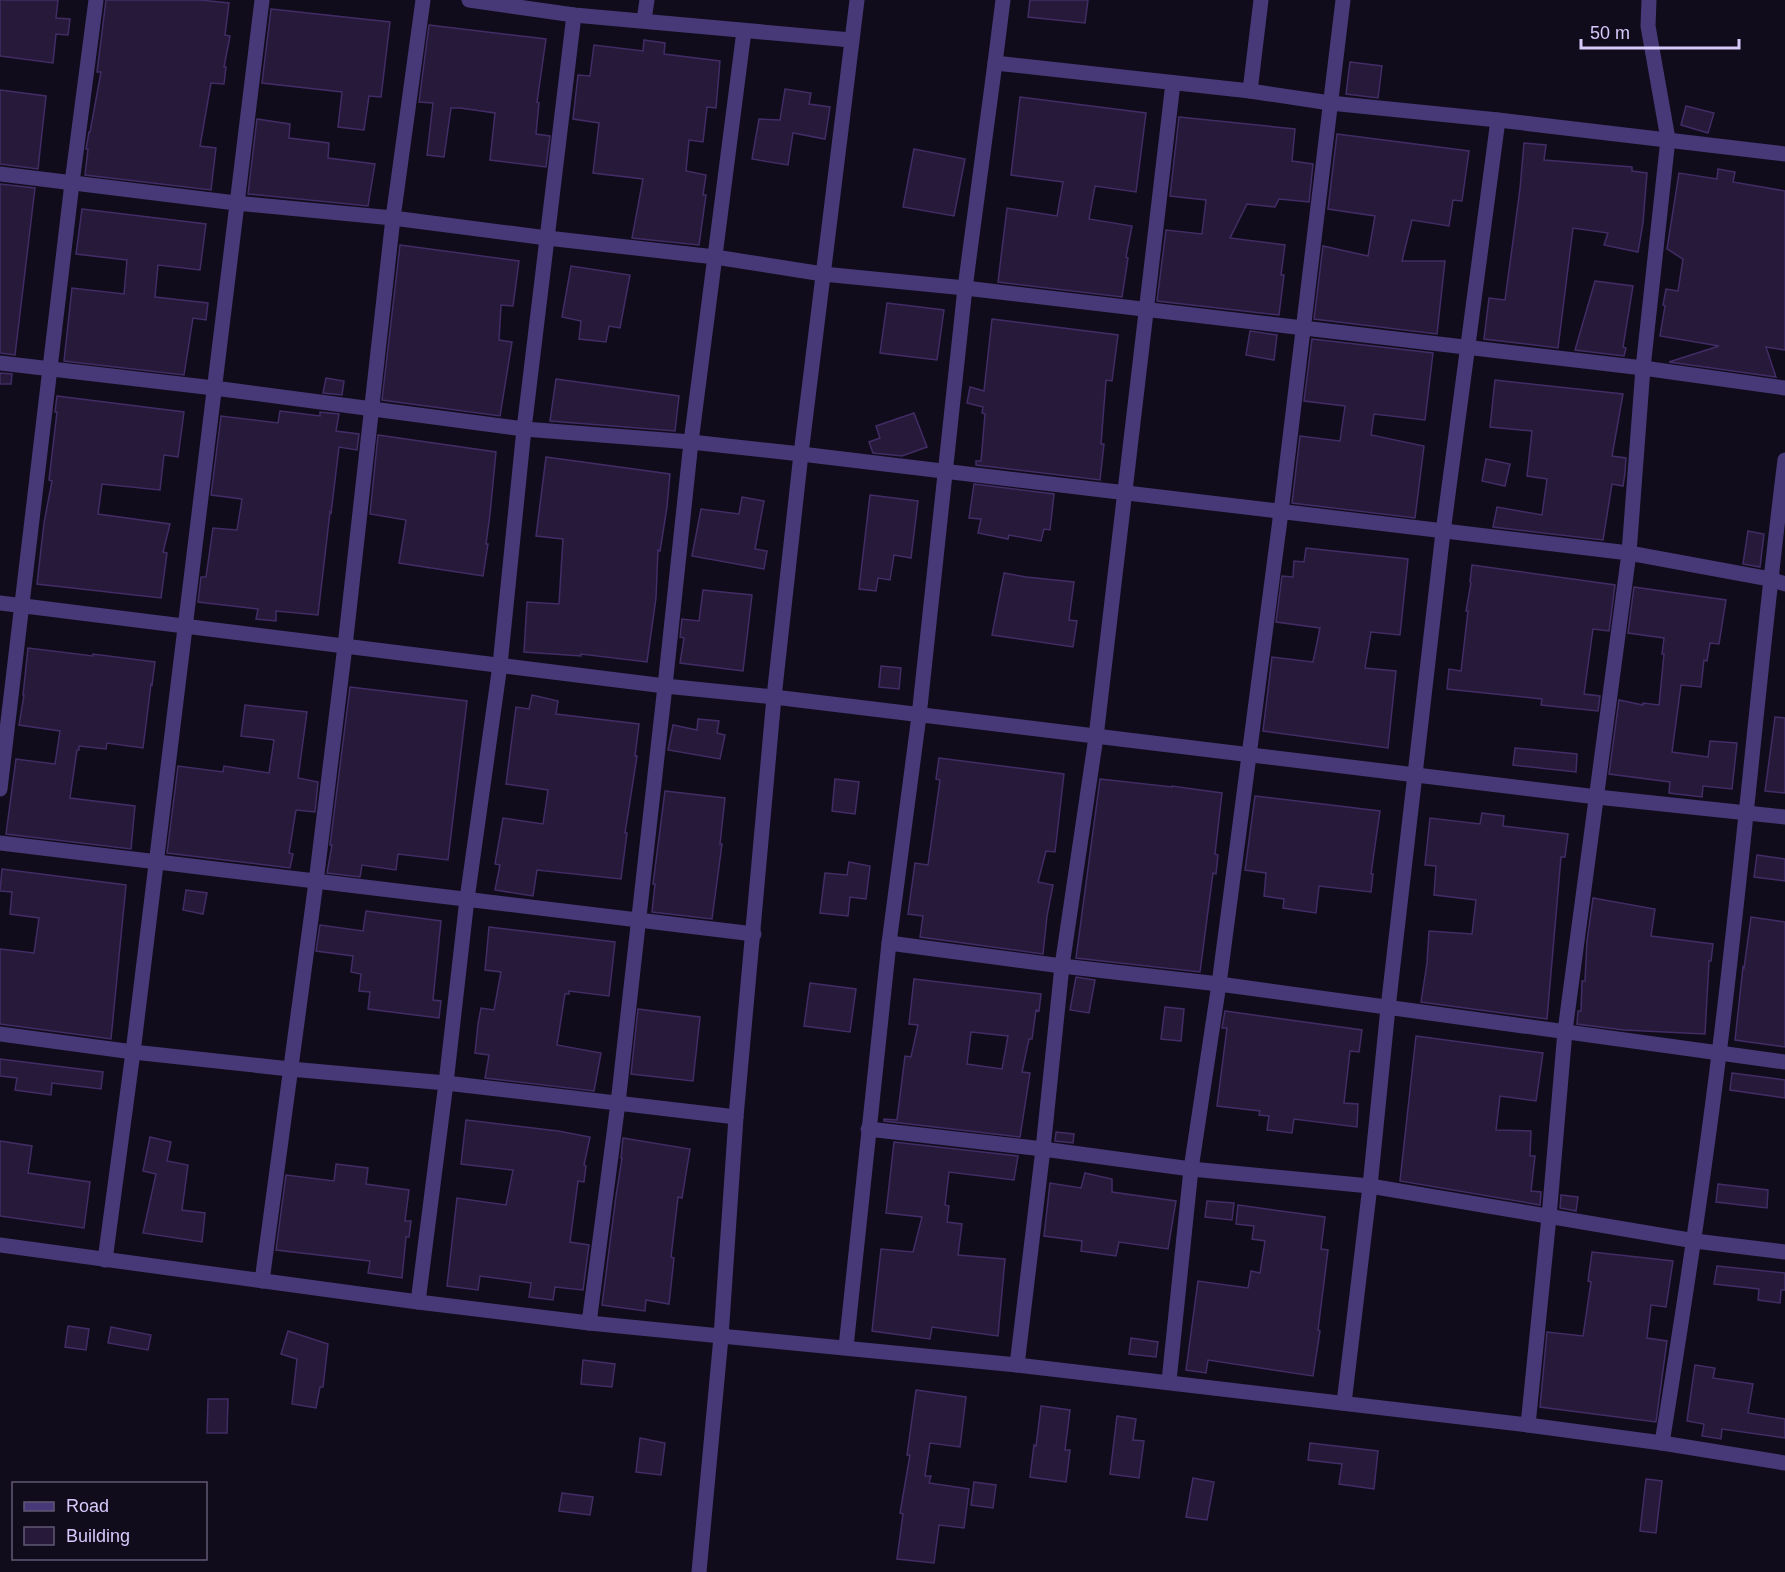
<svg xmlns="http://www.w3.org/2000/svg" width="1785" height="1572" viewBox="0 0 1785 1572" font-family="Arial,sans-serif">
<rect width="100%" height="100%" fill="#110c1b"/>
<g fill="#26193a" stroke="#422c65" stroke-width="1.5" fill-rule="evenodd">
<polygon points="0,0 58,0 56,18 70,19 68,35 56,34 53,63 0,56"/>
<polygon points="106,0 200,0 229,3 225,35 230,36 224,67 226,67 224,84 211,83 200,146 216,148 211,190 85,175 88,149 86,149 89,132 90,132 101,72 97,72"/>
<polygon points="1030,0 1088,0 1085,23 1028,17"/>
<polygon points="271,9 390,22 381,97 369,96 364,130 338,127 342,92 262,83"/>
<polygon points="429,25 546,39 537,102 539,103 536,134 550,136 546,167 490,160 495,113 460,108 451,108 444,157 427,155 433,103 419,102"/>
<polygon points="644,40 665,43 664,54 720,61 716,108 707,107 703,142 689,140 686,171 706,175 703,195 706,195 699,245 632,238 643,179 593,173 599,123 573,119 578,75 590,76 594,45 643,51"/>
<polygon points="1350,62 1382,66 1378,98 1346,94"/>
<polygon points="785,89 811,93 809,104 830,107 825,139 793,133 788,165 752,159 759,119 780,120"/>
<polygon points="0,90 46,96 38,169 0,164"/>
<polygon points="1020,97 1146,113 1136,192 1095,186 1089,219 1132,226 1126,257 1128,258 1122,297 998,282 1007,208 1057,216 1063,182 1011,175"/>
<polygon points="1686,106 1714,113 1708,133 1681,125"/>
<polygon points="1179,117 1295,129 1292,161 1313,164 1309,202 1279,199 1275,207 1247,204 1230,238 1285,245 1281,275 1284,275 1279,315 1157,301 1166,230 1202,234 1206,200 1170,196"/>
<polygon points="257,119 290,124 289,138 329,143 328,158 375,164 368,206 248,194"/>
<polygon points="1337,134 1469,151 1462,201 1453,200 1449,226 1412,220 1402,261 1445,261 1437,334 1314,319 1323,246 1368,256 1375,216 1328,209"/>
<polygon points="1524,143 1546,145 1544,160 1632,167 1632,171 1647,173 1643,223 1638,252 1604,245 1608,233 1573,228 1558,348 1484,339 1489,298 1505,300 1520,189"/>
<polygon points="914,149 965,159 954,216 903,207"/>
<polygon points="1718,169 1735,172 1733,182 1785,191 1785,350 1766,347 1776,377 1669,362 1719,346 1660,336 1665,306 1663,305 1666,289 1678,291 1683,259 1667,249 1679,173 1717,179"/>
<polygon points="0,184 35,188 15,355 0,353"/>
<polygon points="82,209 206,224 200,270 158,265 155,297 208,303 206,320 193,318 184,375 64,361 72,288 124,294 127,260 76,254"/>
<polygon points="400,245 519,261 513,306 501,305 499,340 512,342 500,416 382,400"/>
<polygon points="571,266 630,275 620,328 609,326 606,342 579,339 581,321 562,317"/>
<polygon points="1595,281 1633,286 1623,347 1626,348 1624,356 1575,350"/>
<polygon points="887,303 944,310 937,360 880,353"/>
<polygon points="992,319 1118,335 1112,381 1106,380 1101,444 1104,444 1100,480 976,465 976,461 981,461 985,414 982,413 983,407 967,403 970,387 984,391"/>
<polygon points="1250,331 1277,335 1274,360 1246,355"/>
<polygon points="1312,339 1433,353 1425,420 1374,414 1371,435 1424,446 1415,518 1292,503 1300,436 1340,441 1345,406 1304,401"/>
<polygon points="0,373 12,374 11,384 0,384"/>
<polygon points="326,378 344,381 342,395 323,393"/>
<polygon points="556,379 679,396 675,431 550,421"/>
<polygon points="1495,380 1623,394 1612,456 1626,458 1625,473 1623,486 1612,484 1603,540 1493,527 1497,507 1542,515 1547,479 1527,476 1532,431 1490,427"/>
<polygon points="57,396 184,412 178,457 164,455 160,490 102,484 98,514 170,524 163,552 167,553 161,598 37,584 44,523 52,481 49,480 57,412 55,412"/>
<polygon points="280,411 320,416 320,412 339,414 336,431 359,434 357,450 339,447 331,513 330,512 318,615 276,611 276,621 256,619 258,609 198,602 201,577 206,577 213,528 237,530 242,499 211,495 221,416 278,423"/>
<polygon points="914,413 927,447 902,456 873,453 869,442 880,438 876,426"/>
<polygon points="378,435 496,452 490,514 486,544 488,544 483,576 399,563 406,520 370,514"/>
<polygon points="546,457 670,474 667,507 660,551 658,550 656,598 647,662 581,654 581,656 524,652 527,602 559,604 563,539 536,536"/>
<polygon points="1486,459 1510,464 1505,486 1482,481"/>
<polygon points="974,484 1054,494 1050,530 1044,529 1041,541 1009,535 1008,539 978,533 981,519 969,518"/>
<polygon points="870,495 918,501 911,558 894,555 890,580 878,578 876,591 859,589"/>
<polygon points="742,497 764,501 755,549 767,551 764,569 692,556 701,509 739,514"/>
<polygon points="1748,531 1764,534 1760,567 1743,564"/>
<polygon points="1306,548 1408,559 1400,635 1371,632 1365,668 1396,671 1388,748 1263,731 1272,657 1313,662 1320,628 1276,622 1282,576 1293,577 1294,561 1304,562"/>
<polygon points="1472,565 1615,585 1609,631 1593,629 1584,694 1600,696 1598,711 1541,705 1542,699 1447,689 1449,669 1461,671 1468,611 1466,611 1471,583 1470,582"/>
<polygon points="1004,573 1026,577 1074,582 1069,620 1077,621 1073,647 992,635"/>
<polygon points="1634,587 1726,600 1719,644 1710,643 1707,661 1704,660 1701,687 1681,685 1672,752 1708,757 1710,741 1737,743 1732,789 1703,786 1702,797 1669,793 1670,782 1609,774 1619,700 1643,705 1643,703 1659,705 1664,654 1662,654 1664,638 1628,633"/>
<polygon points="703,590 752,595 743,671 680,663 684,638 680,637 682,619 699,621"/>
<polygon points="28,648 93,656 93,654 155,662 152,685 151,684 143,748 107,743 106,749 79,746 79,750 77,750 70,798 135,806 131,849 6,834 16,759 55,764 60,731 19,725 24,695 23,695"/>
<polygon points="881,666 901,668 899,689 879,687"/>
<polygon points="350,687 467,701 448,860 398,854 396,870 362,865 360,877 327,873 332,845 330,845"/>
<polygon points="532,695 558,701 556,714 639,724 635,756 637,756 625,833 627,833 621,879 537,870 533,896 495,890 500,865 495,864 503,818 543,824 548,790 506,784 516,707 529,709"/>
<polygon points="245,705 307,712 298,778 318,782 315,812 296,810 289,853 293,854 290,868 167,853 178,766 223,772 224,766 269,773 274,740 241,736"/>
<polygon points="1775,717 1785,718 1785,793 1765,791"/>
<polygon points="698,719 719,721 717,733 725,735 720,759 668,750 673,725 697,730"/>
<polygon points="1515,748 1577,754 1576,772 1513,765"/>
<polygon points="939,758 1064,774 1055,852 1046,851 1038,882 1053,885 1047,916 1043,954 920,937 923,916 908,914 915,863 928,865 940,780 936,779"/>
<polygon points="835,779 859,782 855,814 832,811"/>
<polygon points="1100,779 1172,787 1172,786 1222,793 1215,854 1218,855 1216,874 1213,873 1200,972 1076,958"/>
<polygon points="665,791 725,798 720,844 722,844 712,919 652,912 655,884 653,884"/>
<polygon points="1255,796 1380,811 1371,874 1373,874 1371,892 1319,886 1316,913 1283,908 1284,899 1264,896 1266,873 1245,870"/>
<polygon points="1482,813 1504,816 1503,826 1568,834 1565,857 1561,857 1547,1019 1421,1002 1427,963 1429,931 1472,934 1476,900 1434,895 1436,866 1425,865 1430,818 1480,824"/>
<polygon points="1757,855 1785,859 1785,881 1754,877"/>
<polygon points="849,862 870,866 866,899 850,897 848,916 820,913 825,873 847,875"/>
<polygon points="2,869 126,885 111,1039 0,1024 0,949 34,953 39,918 10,914 12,892 0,891"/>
<polygon points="186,890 207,893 203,914 183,910"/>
<polygon points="1593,898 1655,909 1651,936 1713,944 1711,961 1709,961 1705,1034 1624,1030 1577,1024 1578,1011 1581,1011 1582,981 1585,981 1587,941"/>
<polygon points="366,911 441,921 433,1000 441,1001 439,1018 368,1009 370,992 359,991 361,974 351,972 353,956 316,951 320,925 363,931"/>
<polygon points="1751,917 1785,922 1785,1047 1735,1040 1743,967 1744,968"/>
<polygon points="489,927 615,942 609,996 569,991 569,994 565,994 557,1045 601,1053 594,1091 485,1078 489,1055 475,1053 478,1024 481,1008 494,1010 501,972 485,970"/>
<polygon points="1076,977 1095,980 1089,1013 1070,1010"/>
<path d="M 914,979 L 1041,994 L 1039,1011 L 1036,1010 L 1032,1039 L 1029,1039 L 1022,1072 L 1030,1073 L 1020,1137 L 884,1121 L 884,1119 L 897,1120 L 905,1056 L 911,1057 L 918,1025 L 909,1024 ZM 971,1032 L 1008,1036 L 1002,1069 L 967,1064 Z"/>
<polygon points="810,983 856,989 850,1032 804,1026"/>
<polygon points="1165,1007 1184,1009 1181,1041 1161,1039"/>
<polygon points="638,1009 700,1017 693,1081 631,1074"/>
<polygon points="1225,1011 1362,1030 1359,1052 1350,1051 1344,1103 1358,1104 1357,1127 1294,1119 1292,1133 1267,1130 1269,1116 1259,1115 1260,1111 1217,1106 1227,1028 1222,1028"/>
<polygon points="1416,1036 1543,1053 1536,1101 1500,1096 1496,1130 1531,1131 1530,1156 1535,1156 1531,1191 1541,1192 1540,1205 1400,1181"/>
<polygon points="0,1059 103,1072 101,1089 52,1083 51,1095 15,1090 17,1078 0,1076"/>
<polygon points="1732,1073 1785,1080 1785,1098 1730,1090"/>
<polygon points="466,1120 558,1131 590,1137 584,1165 586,1166 584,1182 578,1181 570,1242 589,1245 583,1290 555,1287 553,1300 529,1297 531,1283 480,1276 478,1290 447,1286 457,1198 506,1205 513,1170 461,1164"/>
<polygon points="1056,1132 1074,1134 1073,1143 1055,1141"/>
<polygon points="150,1137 171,1142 167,1161 188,1165 182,1210 205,1213 202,1242 143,1233 156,1174 143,1171"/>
<polygon points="623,1138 690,1149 682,1198 678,1197 671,1257 674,1258 669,1304 646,1300 645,1311 602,1305 616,1196 622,1158 621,1158"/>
<polygon points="0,1141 32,1146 28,1173 90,1182 84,1228 0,1216"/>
<polygon points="894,1142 1018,1156 1014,1180 949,1172 945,1205 949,1206 947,1222 962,1224 958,1255 1005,1259 998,1336 932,1327 930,1339 872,1331 881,1249 913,1252 922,1217 886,1213"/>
<polygon points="336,1164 368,1168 366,1184 409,1190 405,1221 411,1221 409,1237 406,1237 402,1278 368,1273 370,1261 276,1250 286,1175 334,1181"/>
<polygon points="1085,1173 1112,1179 1112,1192 1176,1201 1168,1249 1119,1242 1116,1256 1081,1251 1082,1241 1044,1236 1050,1183 1081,1188"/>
<polygon points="1718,1184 1768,1190 1767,1208 1716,1202"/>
<polygon points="1561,1195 1578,1197 1576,1211 1560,1208"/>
<polygon points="1207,1201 1234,1203 1232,1220 1205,1217"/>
<polygon points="1238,1205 1325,1217 1321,1249 1328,1250 1318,1330 1320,1331 1313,1376 1208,1360 1206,1373 1186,1370 1198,1281 1248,1288 1251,1271 1260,1273 1265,1241 1252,1239 1254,1226 1236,1224"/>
<polygon points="1592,1252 1673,1261 1666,1307 1651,1305 1647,1338 1667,1341 1656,1422 1540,1407 1547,1332 1583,1336 1591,1282 1588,1281"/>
<polygon points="1717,1266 1785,1273 1785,1290 1781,1290 1780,1303 1758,1300 1759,1289 1714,1284"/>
<polygon points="68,1326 89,1329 86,1350 65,1347"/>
<polygon points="111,1327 151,1335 148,1350 108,1343"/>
<polygon points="288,1331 328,1344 323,1387 320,1387 316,1408 292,1404 297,1359 281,1354"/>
<polygon points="1131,1338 1158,1342 1156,1357 1129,1354"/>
<polygon points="583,1360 615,1364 612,1387 581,1384"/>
<polygon points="1695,1365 1715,1368 1713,1378 1753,1384 1748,1413 1785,1419 1785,1438 1722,1429 1721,1439 1702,1436 1704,1424 1687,1421"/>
<polygon points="916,1390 966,1397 960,1447 930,1443 925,1476 931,1476 929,1483 969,1489 964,1528 939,1525 934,1563 897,1559 903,1514 900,1513 910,1455 907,1455"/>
<polygon points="208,1399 228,1399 227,1433 207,1433"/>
<polygon points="1041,1406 1070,1410 1065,1450 1070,1450 1066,1482 1030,1477 1034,1445 1036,1446"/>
<polygon points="1117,1416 1136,1419 1133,1440 1144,1441 1139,1478 1110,1474"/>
<polygon points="640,1438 665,1443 661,1475 636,1472"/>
<polygon points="1310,1443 1378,1451 1374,1489 1339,1484 1342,1464 1308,1460"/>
<polygon points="1193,1478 1214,1482 1207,1520 1186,1517"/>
<polygon points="1646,1479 1662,1481 1656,1533 1640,1531"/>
<polygon points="974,1482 996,1485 993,1508 971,1505"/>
<polygon points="562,1493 593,1497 590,1515 559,1511"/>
</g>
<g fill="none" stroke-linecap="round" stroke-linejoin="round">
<g stroke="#473977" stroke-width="15">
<polyline points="469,0 574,15 851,40"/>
<polyline points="1003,0 995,63 1250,91 1330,103 1498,120 1785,154"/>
<polyline points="644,20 647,0"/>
<polyline points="1250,91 1261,0"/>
<polyline points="0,174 236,203 393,218 547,238 715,257 823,274 965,288 1643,368 1785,388"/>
<polyline points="0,363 214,388 524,429 691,442 801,454 1629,553 1770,579 1785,584"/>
<polyline points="0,603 665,686 774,697 1597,797 1785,817"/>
<polyline points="0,789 72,183 96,0"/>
<polyline points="0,843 754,934"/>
<polyline points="889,943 1062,966 1219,984 1785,1062"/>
<polyline points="0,1034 133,1052 290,1069 446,1083 736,1117"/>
<polyline points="868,1129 1043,1149 1191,1169 1370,1186 1695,1241 1785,1252"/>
<polyline points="0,1245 418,1302 589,1323 1017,1365 1528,1425 1662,1443 1785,1463"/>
<polyline points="105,1260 133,1052 262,0"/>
<polyline points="262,1281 316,882 345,646 393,218 423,0"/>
<polyline points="418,1302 446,1083 467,899 500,665 524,429 574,15"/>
<polyline points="589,1323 618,1103 665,686 691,442 744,31"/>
<polyline points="846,1347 889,943 919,716 965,288 995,63"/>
<polyline points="1017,1365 1043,1149 1062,966 1096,737 1173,83"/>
<polyline points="1169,1381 1191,1169 1219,984 1281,512 1343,0"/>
<polyline points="1344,1403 1370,1186 1388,1008 1443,532 1498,120"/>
<polyline points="1528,1425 1549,1217 1565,1031 1629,553 1643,368 1668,139 1648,26 1649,0"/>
<path d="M 1662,1443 C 1683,1314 1703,1184 1719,1054 C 1744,856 1760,658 1785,460"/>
<polyline points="699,1572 721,1337 736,1117 774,697 801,454 857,0"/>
</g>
</g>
<rect x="12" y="1482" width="195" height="78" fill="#110c1b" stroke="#615875" stroke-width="1.5"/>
<rect x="24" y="1502" width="30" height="9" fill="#473977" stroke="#615875" stroke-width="1.5"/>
<text x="66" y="1512" font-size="18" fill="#d8c9fc">Road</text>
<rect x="24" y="1527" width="30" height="18" fill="#26193a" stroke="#615875" stroke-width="1.5"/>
<text x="66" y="1542" font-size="18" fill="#d8c9fc">Building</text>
<path d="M1581 39v9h158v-9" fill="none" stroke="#d8c9fc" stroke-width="3"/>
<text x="1590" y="39" font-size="18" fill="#d8c9fc" stroke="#110c1b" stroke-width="4.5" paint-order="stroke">50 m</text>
</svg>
